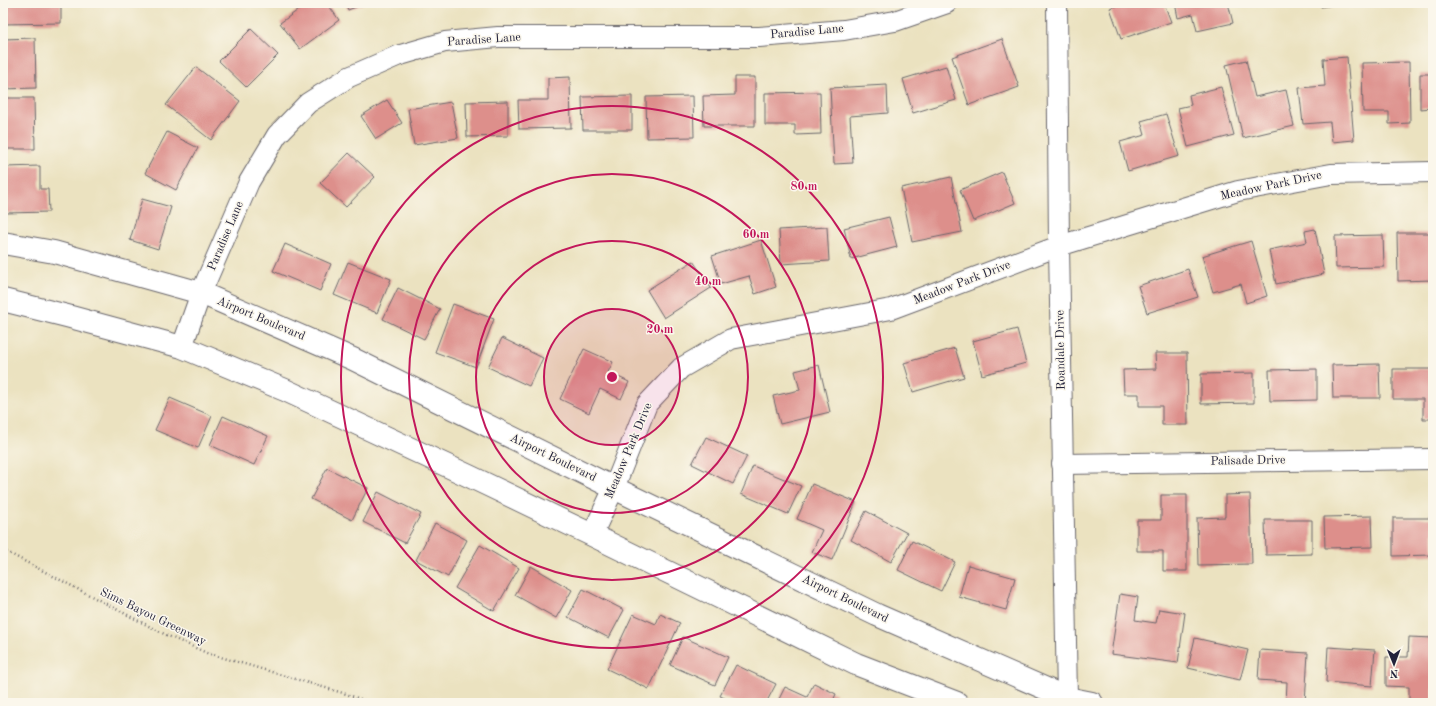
<svg xmlns="http://www.w3.org/2000/svg" width="1436" height="706" viewBox="0 0 1436 706" font-family="'Old Standard TT',serif">
<rect width="100%" height="100%" fill="#fbf7ec"/>
<filter id="ink" filterUnits="userSpaceOnUse"><feTurbulence type="fractalNoise" baseFrequency=".025" numOctaves="2"/><feDisplacementMap in="SourceGraphic" scale="8" xChannelSelector="R" yChannelSelector="G"/><feConvolveMatrix kernelMatrix="1 2 1 2 8 2 1 2 1" color-interpolation-filters="sRGB"/></filter>
<filter id="wash" filterUnits="userSpaceOnUse"><feTurbulence type="fractalNoise" baseFrequency=".012" numOctaves="4" result="noise"/><feDisplacementMap in="SourceGraphic" scale="16" xChannelSelector="R" yChannelSelector="G"/><feGaussianBlur stdDeviation="0.9" result="paint"/><feColorMatrix in="noise" values="0 0 0 0 0 0 0 0 0 0 0 0 0 0 0 0 0 1.4 0 .05"/><feComposite in="paint" operator="in"/></filter>
<g filter="url(#wash)">
<rect width="100%" height="100%" fill="#ebe2c0"/>
<g id="blocks">
<g fill="#dd8f8b">
<polygon points="3,3 61,3 61,23 3,24"/>
<polygon points="308,3 327,3 339,20 300,49 280,23"/>
<polygon points="345,3 366,3 348,10"/>
<polygon points="1124,3 1164,3 1171,22 1121,39 1110,8"/>
<polygon points="1175,3 1228,3 1233,23 1197,31 1193,14 1178,18"/>
<polygon points="1320,3 1341,3 1341,4 1321,7"/>
<polygon points="251,29 278,55 246,87 219,61"/>
<polygon points="35,38 36,88 3,89 3,39"/>
<polygon points="1002,39 1019,87 969,105 952,57"/>
<polygon points="1347,57 1354,140 1332,142 1330,122 1303,124 1299,88 1325,86 1323,59"/>
<polygon points="1246,60 1255,97 1286,90 1294,126 1243,138 1226,65"/>
<polygon points="1409,62 1410,123 1389,124 1389,112 1363,112 1362,63"/>
<polygon points="946,66 956,100 913,113 903,79"/>
<polygon points="196,67 240,101 211,140 166,105"/>
<polygon points="1420,74 1433,74 1433,108 1420,109"/>
<polygon points="570,77 571,128 519,129 518,100 548,100 548,78"/>
<polygon points="735,77 755,77 755,126 704,126 703,96 735,95"/>
<polygon points="887,85 888,113 850,116 853,163 834,164 830,88"/>
<polygon points="1221,87 1234,135 1188,147 1178,108 1191,105 1189,95"/>
<polygon points="820,92 821,134 795,135 795,125 765,125 765,93"/>
<polygon points="632,96 632,130 583,130 582,97"/>
<polygon points="693,96 694,137 647,138 646,97"/>
<polygon points="4,98 34,98 35,149 4,149"/>
<polygon points="387,100 402,123 376,139 361,116"/>
<polygon points="508,101 508,136 467,137 466,102"/>
<polygon points="451,102 458,138 414,145 408,109"/>
<polygon points="1166,114 1179,156 1128,171 1120,142 1145,135 1141,121"/>
<polygon points="167,132 198,148 176,190 145,173"/>
<polygon points="349,153 375,177 346,207 320,183"/>
<polygon points="40,166 40,189 48,189 49,212 6,213 5,167"/>
<polygon points="1002,172 1015,203 973,221 960,190"/>
<polygon points="951,177 962,232 912,242 901,188"/>
<polygon points="142,199 171,207 158,249 130,240"/>
<polygon points="889,217 897,247 851,259 844,228"/>
<polygon points="827,227 829,261 781,264 779,230"/>
<polygon points="1315,229 1324,274 1276,284 1269,250 1307,242 1305,231"/>
<polygon points="1397,233 1433,233 1433,280 1398,281"/>
<polygon points="1383,235 1384,267 1336,268 1335,236"/>
<polygon points="761,240 776,287 755,294 749,276 721,284 712,256"/>
<polygon points="1251,241 1267,296 1246,303 1241,284 1213,292 1202,256"/>
<polygon points="285,244 331,264 320,291 273,271"/>
<polygon points="693,261 711,288 664,318 647,290"/>
<polygon points="348,262 391,279 377,313 334,295"/>
<polygon points="1188,269 1198,297 1147,313 1138,286"/>
<polygon points="398,288 440,309 424,339 383,319"/>
<polygon points="453,304 494,319 476,367 435,352"/>
<polygon points="1017,329 1026,363 982,375 973,341"/>
<polygon points="502,338 543,358 529,386 488,367"/>
<polygon points="955,348 964,377 913,392 904,363"/>
<polygon points="584,349 613,362 608,372 629,382 621,399 600,389 589,413 560,399"/>
<polygon points="1155,353 1187,353 1188,425 1162,425 1162,406 1139,406 1139,394 1124,394 1123,370 1156,369"/>
<polygon points="1379,364 1380,398 1333,398 1332,365"/>
<polygon points="819,365 830,412 780,424 773,396 800,390 795,371"/>
<polygon points="1317,369 1317,400 1270,401 1269,370"/>
<polygon points="1393,369 1433,369 1433,419 1423,419 1423,399 1393,399"/>
<polygon points="1254,373 1254,403 1201,404 1201,374"/>
<polygon points="170,398 212,416 198,448 155,430"/>
<polygon points="223,416 268,436 254,465 210,445"/>
<polygon points="706,437 747,456 733,484 692,464"/>
<polygon points="753,466 801,486 788,514 741,494"/>
<polygon points="327,468 368,488 352,520 311,499"/>
<polygon points="812,484 856,502 832,560 812,552 822,530 797,519"/>
<polygon points="378,492 421,514 405,543 363,522"/>
<polygon points="1250,494 1252,564 1198,565 1197,518 1225,517 1225,495"/>
<polygon points="1161,495 1187,495 1187,571 1163,571 1163,551 1137,551 1137,520 1161,520"/>
<polygon points="866,511 907,533 891,562 851,540"/>
<polygon points="1372,516 1373,547 1325,548 1324,517"/>
<polygon points="1393,518 1433,518 1433,555 1393,556"/>
<polygon points="1265,520 1312,520 1312,554 1266,555"/>
<polygon points="435,523 467,540 448,577 416,560"/>
<polygon points="912,541 955,562 941,591 898,570"/>
<polygon points="480,545 519,568 494,611 455,588"/>
<polygon points="968,565 1015,578 1006,610 959,597"/>
<polygon points="531,566 572,590 556,618 515,595"/>
<polygon points="583,589 624,610 609,638 568,617"/>
<polygon points="1120,594 1138,597 1135,620 1156,623 1159,609 1185,613 1178,663 1111,654"/>
<polygon points="633,614 656,624 660,614 680,623 649,689 607,669"/>
<polygon points="683,637 728,657 715,685 670,665"/>
<polygon points="1409,637 1433,638 1433,703 1409,703 1409,687 1386,686 1386,657 1408,657"/>
<polygon points="1195,638 1248,650 1240,680 1188,668"/>
<polygon points="1328,647 1375,650 1372,686 1326,682"/>
<polygon points="1260,650 1308,653 1305,703 1286,703 1287,682 1258,680"/>
<polygon points="736,665 776,684 766,703 736,703 720,696"/>
<polygon points="814,683 836,694 832,703 777,703 785,687 807,697"/>
</g>
</g>
</g>
<g filter="url(#ink)">
<use href="#blocks" fill-opacity="0" stroke="#68656a" stroke-width="1"/>
<g fill="none" stroke-linecap="round" stroke-linejoin="round">
<defs>
<g id="street">
<polyline points="1057,3 1059,246 1067,698 1065,703"/>
<polyline points="182,347 201,293 249,182 277,135 308,103 349,77 397,56 445,42 498,37 759,37 844,30 895,21 947,3"/>
<polyline points="1062,464 1433,459"/>
<polyline points="592,535 614,488 647,404 681,368 731,339 891,309 1059,246 1238,191 1331,174 1433,172"/>
</g>
<g id="primary">
<polyline points="3,243 54,252 201,293 353,359 614,488 877,615 1067,698 1092,703"/>
<polyline points="3,300 67,316 182,347 285,390 469,476 592,535 856,664 957,703"/>
</g>
</defs>
<use href="#street" stroke="#68656a" stroke-width="22"/>
<use href="#primary" stroke="#68656a" stroke-width="24"/>
<polyline stroke="#68656a" stroke-width="2.5" stroke-dasharray="1 3" stroke-linecap="butt" points="3,550 166,635 207,653 343,693 372,703"/>
<use href="#street" stroke="#fff" stroke-width="20"/>
<use href="#primary" stroke="#fff" stroke-width="22"/>
</g>
</g>
<circle cx="612" cy="377" r="68" fill="#c2185b" fill-opacity=".12"/>
<g fill="none" stroke="#c2185b" stroke-width="2">
<circle cx="612" cy="377" r="68"/>
<circle cx="612" cy="377" r="136"/>
<circle cx="612" cy="377" r="203"/>
<circle cx="612" cy="377" r="271"/>
</g>
<g text-anchor="middle" dominant-baseline="central" stroke-width="3" stroke-linejoin="round" paint-order="stroke">
<g font-size="12" fill="#22223b" stroke="#fbf7ec">
<text transform="translate(807 32) rotate(-5)">Paradise Lane</text>
<text transform="translate(484 40) rotate(-4)">Paradise Lane</text>
<text transform="translate(1271 186) rotate(-12)">Meadow Park Drive</text>
<text transform="translate(226 236) rotate(-67)">Paradise Lane</text>
<text transform="translate(962 283) rotate(-21)">Meadow Park Drive</text>
<text transform="translate(261 319) rotate(23)">Airport Boulevard</text>
<text transform="translate(1061 350) rotate(-91)">Roandale Drive</text>
<text transform="translate(629 451) rotate(-67)">Meadow Park Drive</text>
<text transform="translate(553 458) rotate(26)">Airport Boulevard</text>
<text transform="translate(1248 461) rotate(-1)">Palisade Drive</text>
<text transform="translate(845 599) rotate(26)">Airport Boulevard</text>
<text transform="translate(153 617) rotate(26)">Sims Bayou Greenway</text>
</g>
</g>
<circle cx="612" cy="377" r="6" fill="#c2185b" stroke="#fbf7ec" stroke-width="2"/>
<g font-size="12" text-anchor="middle" font-weight="bold" fill="#c2185b" stroke="#fbf7ec" stroke-width="3" stroke-linejoin="round" paint-order="stroke">
<text x="804" y="190">80 m</text>
<text x="756" y="238">60 m</text>
<text x="708" y="285">40 m</text>
<text x="660" y="333">20 m</text>
</g>
<rect width="1436" height="706" fill="none" stroke="#fbf7ec" stroke-width="16"/>
<g transform="translate(1394 664) rotate(179)" stroke="#fbf7ec" stroke-width="3" paint-order="stroke">
<path d="M0-3L7 15L0 10L-7 15Z" fill="#22223b"/>
<text y="-6" font-size="11" font-weight="bold" text-anchor="middle" fill="#22223b">N</text>
</g>
</svg>
